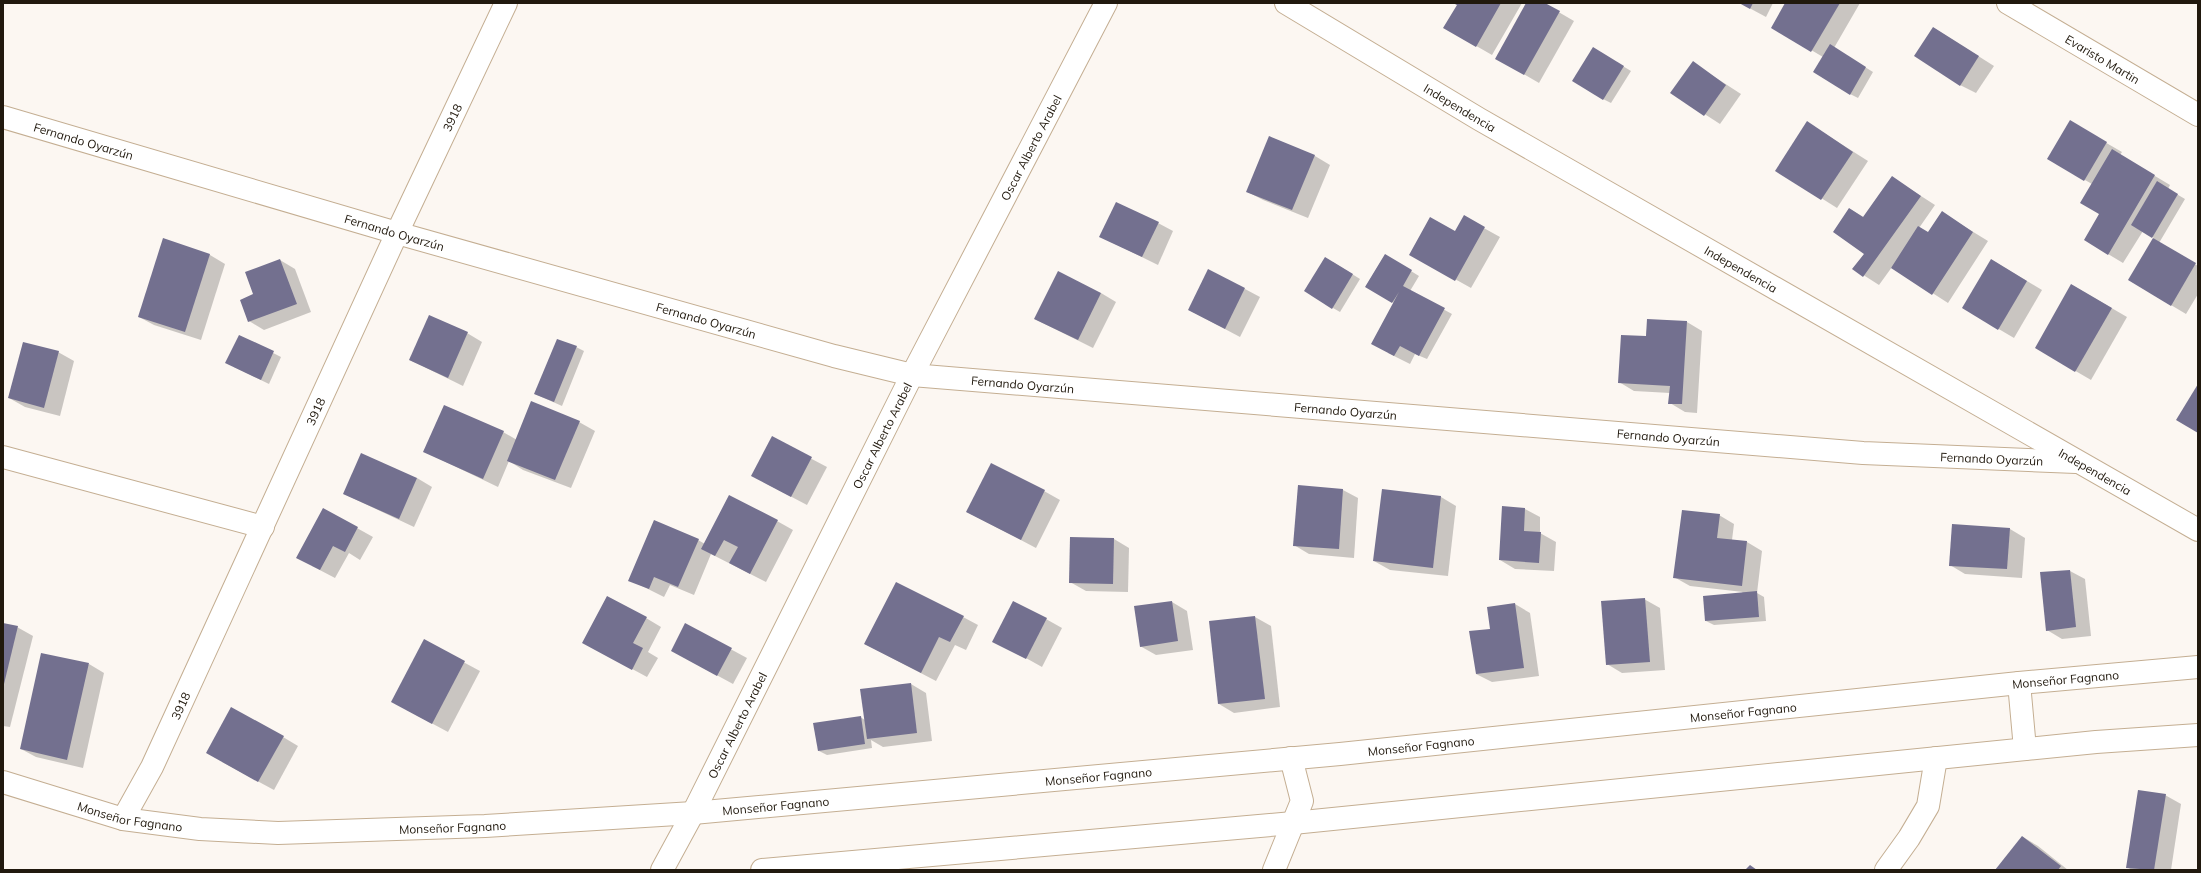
<svg xmlns="http://www.w3.org/2000/svg" width="2201" height="873" viewBox="0 0 2201 873" font-family="Mulish,sans-serif">
<rect width="100%" height="100%" fill="#fcf7f2"/>
<g fill="#0003">
<polygon points="1455,3 1522,3 1492,55 1445,28 1458,5"/>
<polygon points="1527,3 1543,3 1574,21 1539,83 1496,58"/>
<polygon points="1740,3 1773,3 1766,17"/>
<polygon points="1786,3 1860,3 1834,48 1873,72 1858,98 1850,94 1823,57 1772,27"/>
<polygon points="1934,28 1994,66 1976,93 1960,85"/>
<polygon points="1601,53 1631,71 1611,103 1603,99"/>
<polygon points="1693,63 1741,94 1720,124 1672,93"/>
<polygon points="2070,122 2122,152 2120,155 2170,185 2168,189 2185,199 2159,243 2198,266 2198,294 2186,314 2129,280 2154,238 2143,231 2123,263 2108,254 2101,214 2092,184 2048,159"/>
<polygon points="1808,123 1868,161 1837,208 1777,170"/>
<polygon points="1270,137 1315,156 1330,165 1308,218 1263,200 1248,192"/>
<polygon points="1893,178 1935,205 1919,228 1929,233 1957,222 1988,241 1948,303 1892,267 1879,285 1854,269 1865,253 1850,209 1865,218"/>
<polygon points="1464,217 1500,237 1471,288 1410,254 1456,232"/>
<polygon points="1158,223 1173,231 1158,265 1101,237"/>
<polygon points="163,240 210,255 225,264 201,340 154,325 139,317"/>
<polygon points="1385,255 1419,276 1410,291 1452,314 1427,359 1415,354 1410,364 1388,353 1394,303 1366,286"/>
<polygon points="280,260 295,269 311,312 264,330 249,321"/>
<polygon points="1992,260 2042,290 2014,338 1963,308"/>
<polygon points="1333,262 1360,279 1340,312 1333,308"/>
<polygon points="2072,285 2127,317 2091,380 2036,348"/>
<polygon points="1245,289 1260,297 1240,337 1189,310"/>
<polygon points="1101,293 1116,302 1093,348 1035,319"/>
<polygon points="1648,320 1687,322 1702,331 1697,413 1685,412 1670,403 1670,393 1634,391 1619,382 1646,337"/>
<polygon points="467,333 482,342 463,386 410,360"/>
<polygon points="240,336 281,357 269,384 234,367"/>
<polygon points="576,347 584,351 562,406 535,394"/>
<polygon points="58,352 74,361 60,416 25,407 9,398"/>
<polygon points="579,422 595,431 571,488 523,470 509,461 498,487 425,452 503,432 517,440"/>
<polygon points="772,438 827,467 807,505 767,484"/>
<polygon points="417,478 432,487 414,527 344,494"/>
<polygon points="1299,486 1343,490 1358,498 1354,558 1309,554 1294,545"/>
<polygon points="1383,490 1441,497 1456,506 1448,576 1390,570 1374,561"/>
<polygon points="1044,491 1060,500 1036,548 967,512"/>
<polygon points="1503,507 1525,509 1540,517 1540,533 1556,542 1554,571 1515,569 1500,560"/>
<polygon points="323,509 373,537 360,560 349,553 335,578 312,566"/>
<polygon points="1719,515 1734,524 1732,540 1747,542 1762,551 1757,593 1764,597 1766,621 1714,625 1706,621 1743,592 1690,586 1674,577"/>
<polygon points="777,521 793,530 766,582 711,554 694,595 670,585 664,597 630,580 698,540 705,544"/>
<polygon points="2010,529 2025,538 2022,578 1965,574 1950,565"/>
<polygon points="1114,539 1129,548 1128,592 1086,591 1070,582"/>
<polygon points="2070,571 2085,579 2091,636 2062,639 2047,630"/>
<polygon points="1644,599 1660,608 1665,670 1622,673 1607,664"/>
<polygon points="1172,602 1187,611 1193,650 1156,655 1140,646"/>
<polygon points="1515,604 1530,613 1539,676 1492,682 1476,674 1491,629"/>
<polygon points="963,617 978,625 966,650 955,645 936,681 865,644"/>
<polygon points="1255,617 1271,626 1280,707 1234,713 1219,704 1210,622"/>
<polygon points="646,618 661,627 648,652 658,658 647,677 599,651"/>
<polygon points="1046,619 1062,628 1042,667 1008,648"/>
<polygon points="3,624 17,627 33,636 10,727 3,726"/>
<polygon points="686,625 747,658 733,684 687,659"/>
<polygon points="424,641 480,671 448,732 407,710"/>
<polygon points="89,664 104,673 83,768 36,757 21,749"/>
<polygon points="911,684 926,693 932,741 883,747 871,740 872,748 827,755 819,751 860,717 865,720"/>
<polygon points="283,737 298,746 274,790 222,762"/>
<polygon points="2165,795 2181,804 2171,870 2132,870 2127,867"/>
<polygon points="2023,837 2038,846 2068,870 1996,870"/>
</g>
<g fill="#73708f">
<polygon points="1453,3 1501,3 1476,47 1443,28 1457,5"/>
<polygon points="1526,3 1545,3 1560,11 1524,75 1495,59"/>
<polygon points="1739,3 1753,3 1750,9"/>
<polygon points="1785,3 1840,3 1811,52 1771,28"/>
<polygon points="1933,27 1979,56 1960,86 1914,56"/>
<polygon points="1830,44 1866,67 1850,95 1813,72"/>
<polygon points="1593,47 1624,66 1603,100 1572,81"/>
<polygon points="1693,61 1726,85 1704,116 1670,93"/>
<polygon points="2070,120 2107,142 2084,181 2047,159"/>
<polygon points="1807,121 1853,152 1821,200 1775,171"/>
<polygon points="1269,136 1315,155 1292,210 1246,192"/>
<polygon points="2112,149 2155,175 2108,255 2084,240 2099,214 2080,203"/>
<polygon points="1892,176 1921,196 1863,277 1852,269 1864,254 1833,232 1849,208 1863,217"/>
<polygon points="2157,181 2178,194 2152,238 2131,225"/>
<polygon points="1116,202 1159,222 1142,257 1099,237"/>
<polygon points="1942,211 1973,232 1932,295 1891,268 1918,226 1928,232"/>
<polygon points="1464,215 1485,227 1455,281 1409,255 1430,217 1455,231"/>
<polygon points="163,238 210,254 185,332 138,317"/>
<polygon points="2153,238 2196,263 2171,306 2128,280"/>
<polygon points="1385,254 1412,270 1403,286 1445,308 1419,356 1400,346 1394,356 1371,344 1399,292 1392,303 1365,287"/>
<polygon points="1325,257 1353,274 1332,309 1304,291"/>
<polygon points="280,259 297,304 248,322 240,300 253,294 245,272"/>
<polygon points="1991,259 2027,281 1998,330 1962,308"/>
<polygon points="1208,269 1245,288 1225,329 1188,310"/>
<polygon points="1058,271 1101,293 1078,340 1034,319"/>
<polygon points="2071,284 2112,308 2075,372 2035,348"/>
<polygon points="429,315 468,332 448,378 409,360"/>
<polygon points="1647,319 1687,321 1682,404 1668,404 1670,386 1618,383 1621,335 1646,336"/>
<polygon points="239,335 274,351 261,380 225,363"/>
<polygon points="557,339 577,346 554,402 534,394"/>
<polygon points="23,342 59,351 44,408 8,398"/>
<polygon points="2198,384 2198,433 2176,420"/>
<polygon points="531,401 580,421 555,480 507,461"/>
<polygon points="444,405 504,431 483,479 423,452"/>
<polygon points="772,436 812,457 791,497 751,476"/>
<polygon points="361,453 417,478 399,519 343,494"/>
<polygon points="991,463 1045,490 1021,540 966,512"/>
<polygon points="1298,485 1343,489 1339,549 1293,546"/>
<polygon points="1382,489 1441,496 1433,568 1373,561"/>
<polygon points="729,495 778,520 750,574 729,563 738,547 724,540 715,556 701,549"/>
<polygon points="1502,506 1525,508 1524,531 1541,532 1539,563 1499,560"/>
<polygon points="323,508 358,527 345,552 333,546 320,570 296,558"/>
<polygon points="1682,510 1720,514 1717,538 1747,541 1742,586 1673,578"/>
<polygon points="654,520 699,539 678,587 654,577 649,589 628,581"/>
<polygon points="1952,524 2010,528 2007,569 1949,566"/>
<polygon points="1070,537 1114,538 1113,584 1069,583"/>
<polygon points="2070,570 2076,627 2046,631 2040,572"/>
<polygon points="896,582 964,616 950,642 939,637 921,673 864,644"/>
<polygon points="1757,591 1759,617 1705,621 1703,596"/>
<polygon points="607,596 647,617 633,643 643,648 632,670 582,643"/>
<polygon points="1645,598 1650,662 1606,665 1601,601"/>
<polygon points="1013,601 1047,618 1026,659 992,642"/>
<polygon points="1172,601 1178,641 1140,647 1134,606"/>
<polygon points="1515,603 1524,668 1476,674 1469,631 1490,629 1487,607"/>
<polygon points="1255,616 1265,699 1218,704 1209,621"/>
<polygon points="3,623 18,626 4,684 3,684"/>
<polygon points="685,623 732,648 717,676 671,651"/>
<polygon points="424,639 465,661 432,724 391,702"/>
<polygon points="41,653 89,663 67,760 20,749"/>
<polygon points="911,683 917,733 867,739 860,689"/>
<polygon points="231,707 284,736 258,782 206,753"/>
<polygon points="861,716 865,744 818,751 813,723"/>
<polygon points="2138,790 2166,794 2154,870 2126,868"/>
<polygon points="2022,836 2061,866 2058,870 1995,870"/>
<polygon points="1750,865 1757,870 1745,870"/>
</g>
<g fill="none" stroke-linecap="round" stroke-linejoin="round">
<defs>
<g id="minor">
<path id="s1" d="M 1286,3 L 1479,119 L 2198,530"/>
<path id="s2" d="M 2008,3 L 2198,115"/>
<path id="s3" d="M 3,117 L 397,233 L 834,356 L 912,375 L 1863,453 L 2076,462"/>
<polyline points="3,457 263,527"/>
<polyline points="2019,683 2025,749"/>
<path id="s4" d="M 3,782 L 123,819 L 200,829 L 278,833 L 485,826 L 693,813 L 1340,754 L 2019,683 L 2198,667"/>
<path id="s5" d="M 123,819 L 152,767 L 397,233 L 506,3"/>
<path id="s6" d="M 662,870 L 693,813 L 912,375 L 1106,3"/>
<polyline points="762,870 1293,823 2096,742 2198,735"/>
<polyline points="1274,870 1302,801 1291,758"/>
<polyline points="1886,870 1909,838 1928,806 1936,758"/>
</g>
</defs>
<use href="#minor" stroke="#c4ae92" stroke-width="24"/>
<use href="#minor" stroke="#fff" stroke-width="22"/>
</g>
<g text-anchor="middle" dominant-baseline="central" stroke-width="3" stroke-linejoin="round" paint-order="stroke">
<g font-size="12" fill="#21190e" stroke="#fff">
<text stroke="none"><textPath href="#s2" startOffset="110">Evaristo Martin</textPath></text>
<text stroke="none"><textPath href="#s1" startOffset="203">Independencia</textPath></text>
<text stroke="none"><textPath href="#s5" startOffset="775">3918</textPath></text>
<text stroke="none"><textPath href="#s3" startOffset="84">Fernando Oyarzún</textPath></text>
<text stroke="none"><textPath href="#s6" startOffset="811">Oscar Alberto Arabel</textPath></text>
<text stroke="none"><textPath href="#s3" startOffset="408">Fernando Oyarzún</textPath></text>
<text stroke="none"><textPath href="#s1" startOffset="527">Independencia</textPath></text>
<text stroke="none"><textPath href="#s3" startOffset="732">Fernando Oyarzún</textPath></text>
<text stroke="none"><textPath href="#s3" startOffset="1056">Fernando Oyarzún</textPath></text>
<text stroke="none"><textPath href="#s3" startOffset="1380">Fernando Oyarzún</textPath></text>
<text stroke="none"><textPath href="#s5" startOffset="451">3918</textPath></text>
<text stroke="none"><textPath href="#s6" startOffset="487">Oscar Alberto Arabel</textPath></text>
<text stroke="none"><textPath href="#s3" startOffset="1704">Fernando Oyarzún</textPath></text>
<text stroke="none"><textPath href="#s3" startOffset="2028">Fernando Oyarzún</textPath></text>
<text stroke="none"><textPath href="#s1" startOffset="935">Independencia</textPath></text>
<text stroke="none"><textPath href="#s4" startOffset="2076">Monseñor Fagnano</textPath></text>
<text stroke="none"><textPath href="#s5" startOffset="127">3918</textPath></text>
<text stroke="none"><textPath href="#s4" startOffset="1752">Monseñor Fagnano</textPath></text>
<text stroke="none"><textPath href="#s6" startOffset="163">Oscar Alberto Arabel</textPath></text>
<text stroke="none"><textPath href="#s4" startOffset="1428">Monseñor Fagnano</textPath></text>
<text stroke="none"><textPath href="#s4" startOffset="1104">Monseñor Fagnano</textPath></text>
<text stroke="none"><textPath href="#s4" startOffset="780">Monseñor Fagnano</textPath></text>
<text stroke="none"><textPath href="#s4" startOffset="132">Monseñor Fagnano</textPath></text>
<text stroke="none"><textPath href="#s4" startOffset="456">Monseñor Fagnano</textPath></text>
</g>
</g>
<rect width="2201" height="873" fill="none" stroke="#21190e" stroke-width="8"/>
</svg>
